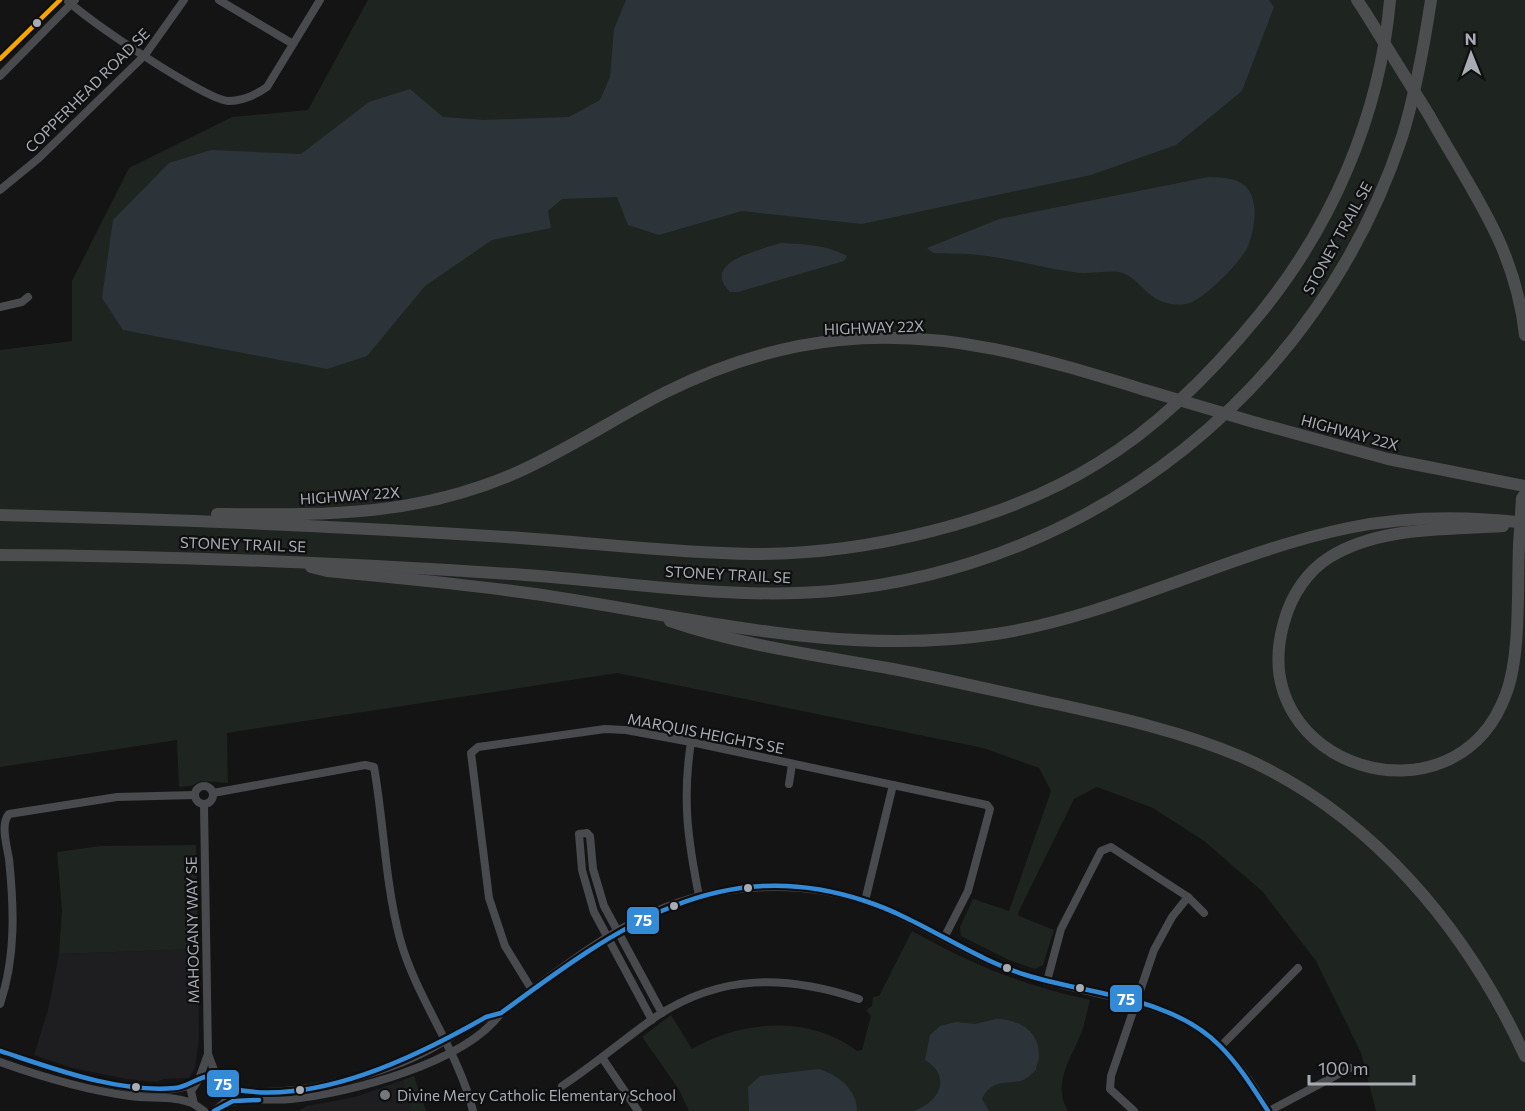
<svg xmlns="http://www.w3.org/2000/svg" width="1525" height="1111" viewBox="0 0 1525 1111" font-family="Commissioner,sans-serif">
<rect width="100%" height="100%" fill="#141415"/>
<g fill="#1e1e20">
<polygon points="198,949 199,1039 195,1068 189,1078 163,1079 157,1082 126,1079 73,1068 34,1055 48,1010 59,954"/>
<polygon points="403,1080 411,1111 285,1111 299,1111 306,1106 355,1097"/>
</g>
<g fill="#1e241f">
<polygon points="368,0 1525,0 1525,1111 1376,1111 1361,1053 1316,961 1262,891 1204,841 1153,808 1097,787 1074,799 1018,913 1019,916 1054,930 1043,965 1035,969 1009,960 961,936 960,927 973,899 1009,911 1051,791 1039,768 983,748 617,673 227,733 228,783 201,781 191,786 179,787 177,740 0,767 0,350 72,341 72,281 129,168 232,117 308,110"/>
<polygon points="196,845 198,949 59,954 62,910 57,852 100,846"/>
<path d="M 912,931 C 975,966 1019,984 1090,1000 C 1087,1012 1085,1024 1080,1036 C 1070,1060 1052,1085 1068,1111 L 689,1111 L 678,1088 L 642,1037 L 671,1015 L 692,1049 C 741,1020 810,1015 857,1051 L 862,1050 L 871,1016 L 866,1010 L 872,1006 L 873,997 L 879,996 Z"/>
<polygon points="414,1076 426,1111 411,1111 403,1080"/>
</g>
<g fill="#2c3439">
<polygon points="626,0 1269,0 1274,7 1242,91 1176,145 1091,175 862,224 742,211 659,235 628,225 617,197 562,199 548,211 551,228 492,240 425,286 367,356 327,369 123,330 102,298 113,220 169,163 211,150 301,154 369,102 410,89 443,117 484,120 569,117 600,100 610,77 614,29"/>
<path d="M 1209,177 C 1221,178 1234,177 1244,185 C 1260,198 1255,229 1248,246 C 1242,261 1202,302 1186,304 C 1147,309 1142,276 1119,272 C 1104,270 1088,275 1073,272 C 1042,268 1010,258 979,255 C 964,253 948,254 933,253 L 927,248 L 999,219 Z"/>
<path d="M 781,243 C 804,244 827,245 847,256 L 844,261 L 738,292 L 730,292 C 700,262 760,250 781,243 Z"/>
<path d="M 996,1019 C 1018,1019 1040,1031 1039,1056 C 1039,1062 1036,1064 1036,1070 C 1032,1074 1025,1080 1020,1081 C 1004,1084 991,1080 982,1099 L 989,1111 L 914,1111 C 940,1102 952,1076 925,1060 L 930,1035 L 940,1026 L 956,1022 L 975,1024 Z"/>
<path d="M 819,1069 C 838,1075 857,1089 857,1111 L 749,1111 L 748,1087 L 760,1076 Z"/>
</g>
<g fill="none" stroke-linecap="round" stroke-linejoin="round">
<g stroke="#494a4d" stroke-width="8">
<path d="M 67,0 C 85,19 206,100 228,101 C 242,101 257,94 267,87 L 320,0"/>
<polyline points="219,0 293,44"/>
<polyline points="0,59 60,0"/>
<polyline points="0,76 75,0"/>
<polyline points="0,190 39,158 145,55 184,0"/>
<polyline points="0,307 22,302 28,297"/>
<path d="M 691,742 C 682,799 688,841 699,896"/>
<polyline points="789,784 792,764"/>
<circle cx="204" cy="795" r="9"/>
<path d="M 213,793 L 365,765 L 374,767 C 384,824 385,883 400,939 C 417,1000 458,1050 473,1111"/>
<polyline points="865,901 893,785"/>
<polyline points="1047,981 1061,929 1101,851 1111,847 1188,897"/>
<polyline points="532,990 505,946 489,898 471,753 478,747 605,729 626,730 691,742 987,805 990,809 968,891 944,938"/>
<path d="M 0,1004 C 16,957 14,907 9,859 C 7,846 0,824 9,814 L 117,797 L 195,795"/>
<polyline points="652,1020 594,912 582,870 579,834 587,833 590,836 593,869 604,906 662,1013"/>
<polyline points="1221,1046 1298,968"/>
<path d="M 0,1051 C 46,1066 150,1106 195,1083"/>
<polyline points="208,1054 217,1078"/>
<polyline points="603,1059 638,1111"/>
<path d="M 0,1062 C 42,1077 85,1090 130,1096 C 151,1099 175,1095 194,1104"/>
<polyline points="199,1079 208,1054 204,805"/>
<path d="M 562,1086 C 594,1065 623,1040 654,1018 C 720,973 787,975 859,999"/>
<path d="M 226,1087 C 276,1103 376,1077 423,1053 C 449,1040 473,1020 501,1013"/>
<path d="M 222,1106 C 243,1096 268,1101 291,1099 C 350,1093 465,1063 501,1013 C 549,978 597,938 652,913 C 717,883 798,879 865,901 C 921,920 969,958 1026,975 C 1140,1011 1201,990 1268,1111"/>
<path d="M 204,1111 L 194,1104 L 191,1091 L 199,1079 C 216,1072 231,1084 225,1102 L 214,1111"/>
<polyline points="1134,1111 1110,1089 1111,1076 1154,950 1172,917 1188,897 1204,913"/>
<polyline points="1269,1111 1350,1068"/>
</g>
<g stroke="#4b4d4e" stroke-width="12">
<polyline points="1357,0 1365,12"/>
<path d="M 1429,115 C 1471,191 1515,245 1525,335"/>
<polyline points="1257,423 1388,459 1525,486"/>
<path d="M 217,514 C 327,515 415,517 518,472 C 569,449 615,418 664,393 C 718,366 780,346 840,340 C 948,329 1044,359 1145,390"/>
<path d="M 0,515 C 169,519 338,526 506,537 C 588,542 669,553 751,554 C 863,555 1002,523 1098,463 C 1159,426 1214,370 1259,315 C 1332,226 1380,115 1390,0"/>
<path d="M 1503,526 C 1447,530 1380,526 1330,557 C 1307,571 1291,596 1284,622 C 1242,767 1455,833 1506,694 C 1521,654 1517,589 1519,545"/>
<path d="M 0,555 C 176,556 350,563 525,575 C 627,582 730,600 832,591 C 1095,567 1319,387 1402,137 C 1416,92 1424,46 1431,0"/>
<path d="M 311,567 L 327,571 C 396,578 466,584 535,594 C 687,616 841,658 996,634 C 1118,615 1228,553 1348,528 C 1407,516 1466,516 1525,523"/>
<path d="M 670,621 C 740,645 820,656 893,669 C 946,679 999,692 1052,703 C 1116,717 1181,731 1242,757 C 1372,814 1467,930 1525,1056"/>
</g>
<g stroke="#4b4d4e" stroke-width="12">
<polyline points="1365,12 1429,115"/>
<polyline points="1145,390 1257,423"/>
<polyline points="1519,545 1522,498 1525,494"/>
</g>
<defs>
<g id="bus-1">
<path d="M 0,1051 C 55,1069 117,1093 175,1088 C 188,1087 197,1077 210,1076 C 219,1079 224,1087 233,1089 C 316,1106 416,1057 486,1017 L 501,1013 C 614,930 717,852 865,901 C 921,919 969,957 1026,975 C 1089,995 1171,996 1220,1046 C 1239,1065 1253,1088 1268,1111"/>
<polyline points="214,1111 233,1101 259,1100"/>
</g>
<polyline id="bus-2" points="0,59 60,0"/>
</defs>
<use href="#bus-1" stroke="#0f0f10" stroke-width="9"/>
<use href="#bus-2" stroke="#0f0f10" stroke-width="9"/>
<use href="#bus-1" stroke="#338bd7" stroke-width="4.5"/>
<use href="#bus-2" stroke="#f7a600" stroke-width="4.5"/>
</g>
<g fill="#a7acb4" stroke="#0f0f10" stroke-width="2">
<circle cx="37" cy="23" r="5"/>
<circle cx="748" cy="888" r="5"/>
<circle cx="674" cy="906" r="5"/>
<circle cx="1007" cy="968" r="5"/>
<circle cx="1080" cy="988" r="5"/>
<circle cx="136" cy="1087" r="5"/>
<circle cx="300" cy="1090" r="5"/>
</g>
<circle fill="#74777c" stroke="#0f0f10" stroke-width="2" cx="385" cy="1095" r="6"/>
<g text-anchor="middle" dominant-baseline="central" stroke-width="4.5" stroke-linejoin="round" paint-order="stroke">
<g font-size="15" fill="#a7acb4" stroke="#0f0f10">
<text transform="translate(87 90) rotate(-45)">COPPERHEAD ROAD SE</text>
<text transform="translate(1337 238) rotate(-61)">STONEY TRAIL SE</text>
<text transform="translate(874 327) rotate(-2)">HIGHWAY 22X</text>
<text transform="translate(1350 432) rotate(15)">HIGHWAY 22X</text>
<text transform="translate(350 495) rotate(-4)">HIGHWAY 22X</text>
<text transform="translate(243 544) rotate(2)">STONEY TRAIL SE</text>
<text transform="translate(728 574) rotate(3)">STONEY TRAIL SE</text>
<text transform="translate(706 733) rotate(11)">MARQUIS HEIGHTS SE</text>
<text transform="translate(192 930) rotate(-91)">MAHOGANY WAY SE</text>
</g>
<g font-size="15" fill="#a7acb4" stroke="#0f0f10" text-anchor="start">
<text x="397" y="1095">Divine Mercy Catholic Elementary School</text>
</g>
</g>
<g stroke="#0f0f10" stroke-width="2">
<rect x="626" y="906" width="34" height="29" rx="6" fill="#338bd7"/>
<rect x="1109" y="984" width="34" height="29" rx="6" fill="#338bd7"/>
<rect x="206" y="1069" width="34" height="29" rx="6" fill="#338bd7"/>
</g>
<g font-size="16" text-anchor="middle" font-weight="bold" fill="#fff">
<text x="643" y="926">75</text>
<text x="1126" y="1005">75</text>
<text x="223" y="1090">75</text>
</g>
<g transform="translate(1471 54) rotate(359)" stroke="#0f0f10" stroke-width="4.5" paint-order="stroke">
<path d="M0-4.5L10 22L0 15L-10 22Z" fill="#a7acb4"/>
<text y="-9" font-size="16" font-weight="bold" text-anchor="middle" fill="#a7acb4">N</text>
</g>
<path d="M1309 1075v9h105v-9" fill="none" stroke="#a7acb4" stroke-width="3"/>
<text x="1318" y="1075" font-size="18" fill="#a7acb4" stroke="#0f0f10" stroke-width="4.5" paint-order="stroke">100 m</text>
</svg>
